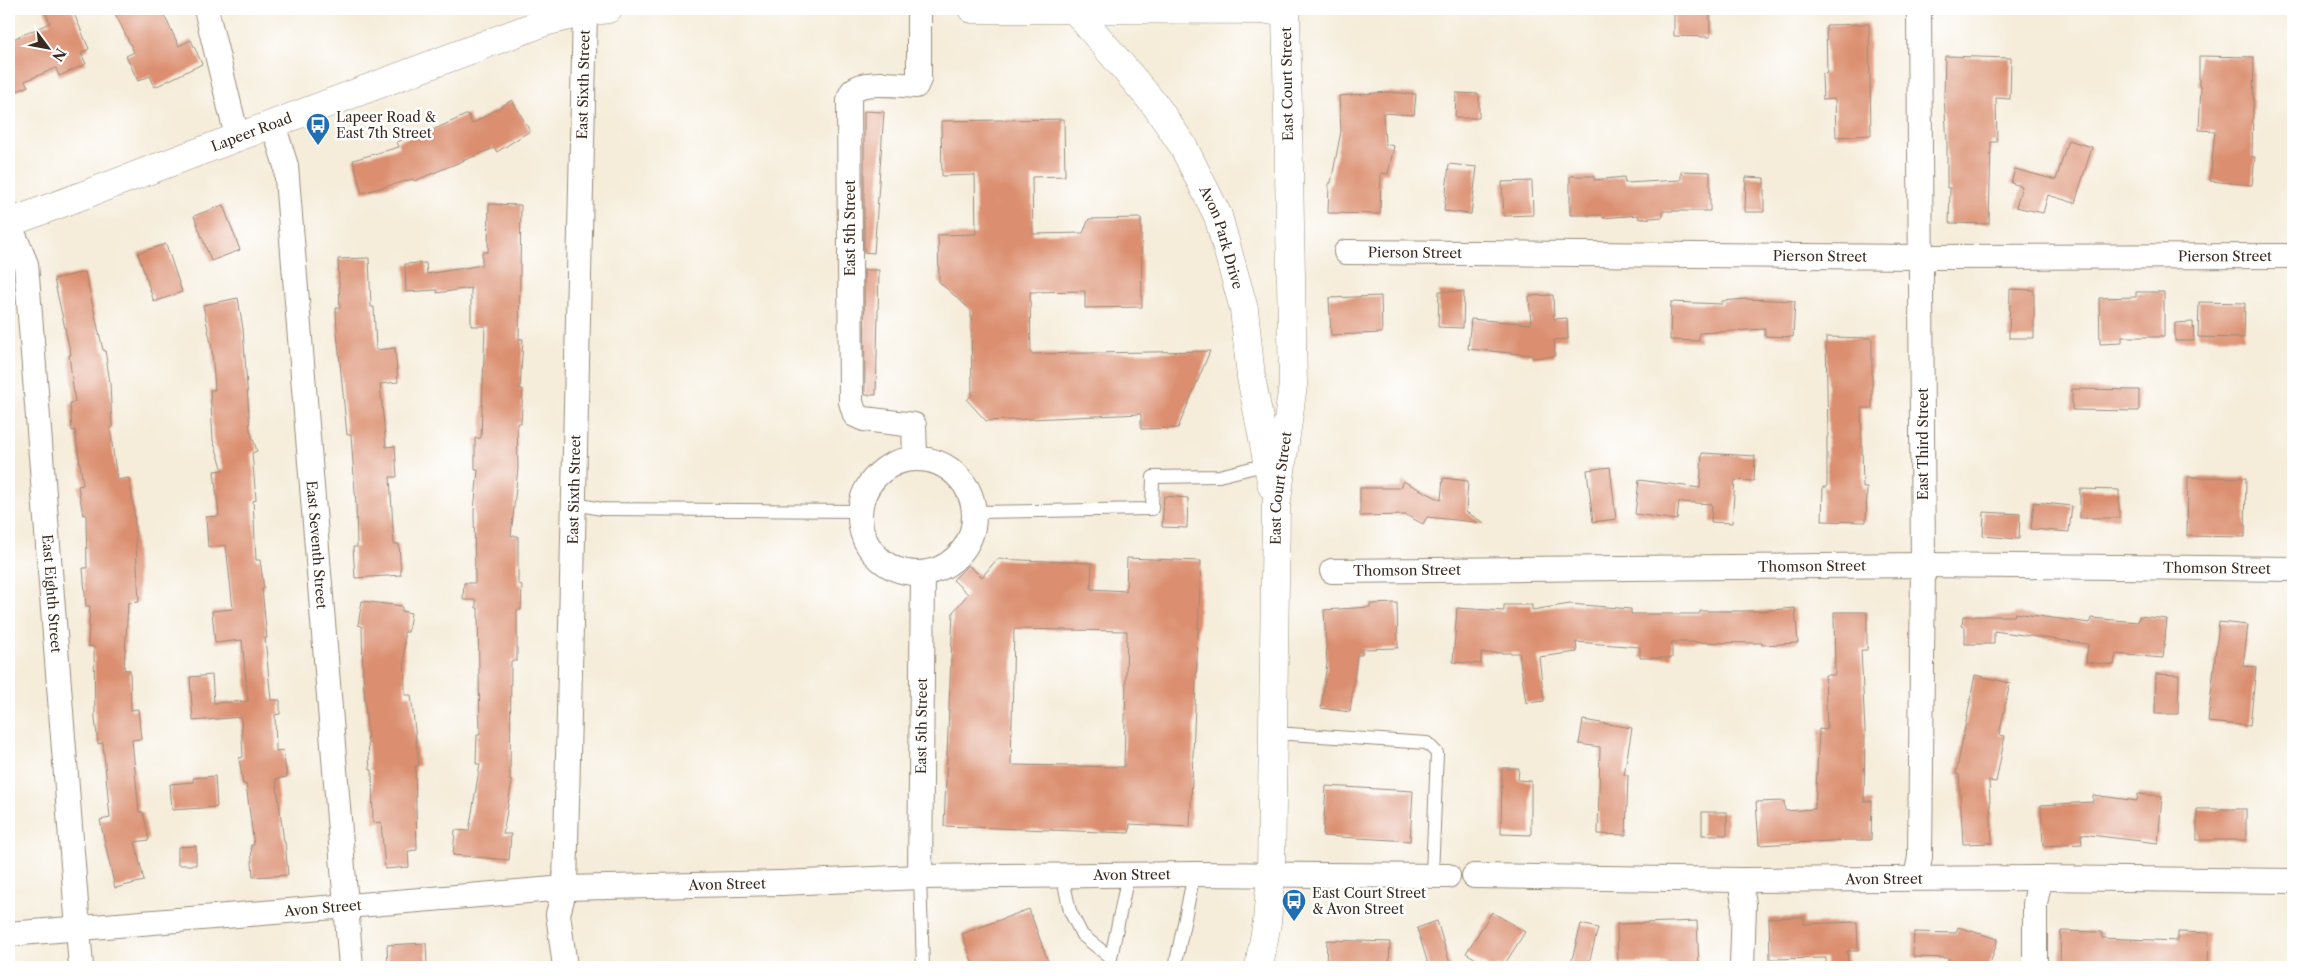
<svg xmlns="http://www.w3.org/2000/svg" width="2302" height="976" viewBox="0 0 2302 976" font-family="'Libre Caslon Text',serif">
<rect width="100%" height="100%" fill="#fff"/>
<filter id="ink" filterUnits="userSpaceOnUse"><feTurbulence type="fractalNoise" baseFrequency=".02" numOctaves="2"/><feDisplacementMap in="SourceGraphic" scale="10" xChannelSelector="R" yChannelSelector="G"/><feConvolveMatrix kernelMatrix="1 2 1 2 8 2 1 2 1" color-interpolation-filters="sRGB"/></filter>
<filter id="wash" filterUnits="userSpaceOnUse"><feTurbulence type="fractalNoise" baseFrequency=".0096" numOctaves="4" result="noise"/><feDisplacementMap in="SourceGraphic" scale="20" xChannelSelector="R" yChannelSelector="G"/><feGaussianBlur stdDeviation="1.12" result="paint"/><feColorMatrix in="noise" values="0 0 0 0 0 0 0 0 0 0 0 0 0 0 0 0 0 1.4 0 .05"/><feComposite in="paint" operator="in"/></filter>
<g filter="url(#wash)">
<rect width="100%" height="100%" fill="#f5ecd9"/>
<g id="blocks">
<g fill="#db8f6f" fill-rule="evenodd">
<polygon points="44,9 72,9 89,49 81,53 86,64 59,76 56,68 25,81 28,86 9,95 9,47 10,48 14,46 11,40 50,23"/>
<polygon points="113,9 161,9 179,46 191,40 202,64 155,87 150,76 138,81 126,56 134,52"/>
<polygon points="1674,9 1710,9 1710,37 1674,36"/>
<polygon points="1869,24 1871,135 1836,137 1835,99 1823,100 1822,74 1827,73 1826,25"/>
<polygon points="1945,56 2011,58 2010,99 1996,98 1997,142 1991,142 1989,224 1949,223 1950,188 1947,188 1947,142 1944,97"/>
<polygon points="2199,56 2254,57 2252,157 2255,157 2252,185 2210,181 2215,131 2199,130 2201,86 2199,86"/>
<polygon points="1388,92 1416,94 1414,115 1383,113 1385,144 1394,146 1388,174 1381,173 1380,214 1328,213 1329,183 1331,183 1341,131 1339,96"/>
<polygon points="1456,93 1479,94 1479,118 1455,118"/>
<polygon points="512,100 530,131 497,152 494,148 414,181 413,179 362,193 353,160 399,147 397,142 423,131 424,134 468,114 472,124"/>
<polygon points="864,111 884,112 874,253 864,252"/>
<polygon points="1064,119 1065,176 1032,177 1033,234 1083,233 1089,219 1141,218 1142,307 1085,308 1085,291 1030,292 1031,354 1210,351 1178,428 1141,429 1141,414 986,421 967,400 972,395 971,310 939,282 938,235 976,234 975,175 942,176 941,121"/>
<polygon points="2068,140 2092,147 2075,203 2048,195 2043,213 2016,207 2022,186 2011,183 2015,169 2056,180"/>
<polygon points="1449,164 1477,167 1471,214 1444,211"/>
<polygon points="1681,171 1710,172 1710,211 1663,211 1663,217 1639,219 1638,215 1603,218 1602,215 1570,215 1570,176 1594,176 1594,180 1624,177 1625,183 1681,180"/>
<polygon points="1746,177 1764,178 1764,212 1745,212"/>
<polygon points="1532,181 1533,215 1504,216 1502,182"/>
<polygon points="489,204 521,205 519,339 523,339 520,389 523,389 521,423 517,423 518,468 511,536 518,536 518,584 522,585 521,610 517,610 517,661 511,661 510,781 512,781 503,834 511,834 509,860 453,855 455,830 469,831 480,764 476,764 477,735 480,735 478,608 476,608 476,600 463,600 464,583 475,583 474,511 478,470 475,470 475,438 481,438 485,326 471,326 471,288 437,293 437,290 406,292 405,264 426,263 427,274 482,265 482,252 488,252"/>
<polygon points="223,205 240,250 211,261 194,216"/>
<polygon points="166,244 182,292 154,302 138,253"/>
<polygon points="369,258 371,307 374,307 376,350 395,348 398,382 380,384 386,447 395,446 397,477 390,477 394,544 399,544 401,575 355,578 353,547 357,547 356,505 351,435 347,435 337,332 336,308 340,308 338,259"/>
<polygon points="864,270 879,270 876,395 865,395"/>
<polygon points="85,272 103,350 105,350 110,383 112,428 110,428 117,480 129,478 134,509 139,602 128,603 124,670 130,670 131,710 138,709 141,739 132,740 139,812 143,812 149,840 135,842 144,881 115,888 100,820 110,818 103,743 98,744 95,719 94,647 88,646 90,606 86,606 83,568 87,568 86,514 83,515 78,486 83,485 75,430 72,431 70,403 75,402 69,355 71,355 54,279"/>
<polygon points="2010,289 2034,290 2034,338 2009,338"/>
<polygon points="1439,291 1464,292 1463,328 1438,327"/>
<polygon points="2136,292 2164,292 2164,337 2122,337 2122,343 2100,344 2099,298 2136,297"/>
<polygon points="1553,295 1554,319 1567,318 1568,339 1554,340 1555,356 1532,358 1532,355 1468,349 1471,319 1531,324 1529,296"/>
<polygon points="1381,296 1382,333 1331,335 1329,298"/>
<polygon points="238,298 243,329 250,430 257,451 252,453 256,500 253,501 256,560 260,560 264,589 262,589 267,638 265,638 271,700 280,700 280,714 275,715 276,751 283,750 287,777 276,779 284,842 285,842 288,875 253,877 251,845 254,845 246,784 243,784 239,758 243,757 241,717 193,721 190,677 212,675 214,703 248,701 242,640 215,643 212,611 233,609 226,545 208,547 206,517 219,516 214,471 223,470 213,440 210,390 215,390 212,349 203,305"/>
<polygon points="1746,299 1795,301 1793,337 1765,336 1765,329 1699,333 1699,341 1670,340 1671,302 1722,304 1722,301"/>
<polygon points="2199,302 2245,303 2244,338 2198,337"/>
<polygon points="2193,322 2194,341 2175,341 2175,323"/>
<polygon points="1826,337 1872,338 1872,408 1861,408 1863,488 1867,488 1866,522 1822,521 1823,487 1827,487 1827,437 1828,436"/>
<polygon points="2072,389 2139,390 2139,411 2072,410"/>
<polygon points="1702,453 1755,456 1754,481 1735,480 1732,523 1711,522 1712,504 1679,502 1677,520 1635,514 1639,480 1700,488"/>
<polygon points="1610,467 1616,519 1593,522 1587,470"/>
<polygon points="2188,477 2246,478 2245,537 2187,536"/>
<polygon points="1443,478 1468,481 1466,512 1484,523 1427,517 1423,524 1406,515 1360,516 1360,488 1400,488 1403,481 1441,500"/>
<polygon points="2080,489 2119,490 2119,518 2080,518"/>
<polygon points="1164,496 1188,498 1187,528 1162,527"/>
<polygon points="2034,502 2072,506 2069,532 2031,529"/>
<polygon points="1984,512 2020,514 2019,539 1983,536"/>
<path d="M 1127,558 L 1201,561 L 1190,827 L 1130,824 L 1129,833 L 944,826 L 953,612 L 968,594 L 953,580 L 968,565 L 982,577 L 997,559 L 1092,563 L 1091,589 L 1126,591 ZM 1014,629 L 1127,631 L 1124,767 L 1011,765 Z"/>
<polygon points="362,601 402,606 402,611 411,613 408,632 404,632 405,695 411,695 419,766 415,766 417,850 408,851 409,867 385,869 381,822 373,823 372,770 370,770 363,674 362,626 358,625"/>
<polygon points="1397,603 1398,648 1362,649 1362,655 1357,655 1350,712 1321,708 1327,663 1324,610 1370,607 1370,604"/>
<polygon points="1570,604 1631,609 1631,614 1700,614 1700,611 1760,611 1795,608 1798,643 1762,645 1762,643 1672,642 1672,658 1640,658 1640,647 1576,642 1577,652 1539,657 1544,701 1526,703 1519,653 1481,653 1481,664 1453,662 1457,608 1504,611 1504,605 1532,605 1532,610"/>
<polygon points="1834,612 1867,612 1867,650 1861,650 1865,731 1864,801 1872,801 1871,840 1848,840 1759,845 1756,802 1784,801 1785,811 1815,809 1819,729 1827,730 1825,675 1835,675"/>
<polygon points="2015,613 2090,623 2091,618 2138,622 2139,616 2167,619 2163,658 2116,654 2114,665 2086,662 2088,644 1994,631 1994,644 1965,644 1965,627 1962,626 1963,616 2014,616"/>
<polygon points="2219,622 2248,625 2243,666 2256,667 2250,726 2208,722"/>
<polygon points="2156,674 2179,675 2178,714 2155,714"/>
<polygon points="1975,675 2010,683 1999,735 2005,736 1996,782 1989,781 1992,843 1963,844 1959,775 1956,774"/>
<polygon points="1583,720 1632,728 1624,775 1628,775 1626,835 1598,834 1600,747 1579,744"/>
<polygon points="1502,768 1519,768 1518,780 1531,781 1531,835 1501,834"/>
<polygon points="215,776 217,807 172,810 170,784 193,782 193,778"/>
<polygon points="1326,786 1413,791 1410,841 1323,836"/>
<polygon points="2138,794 2162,796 2158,843 2081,834 2082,844 2043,846 2041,805 2093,802 2093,795 2137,801"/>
<rect x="2197" y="809" width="49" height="31"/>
<rect x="1702" y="812" width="25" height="23"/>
<polygon points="196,846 196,865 178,865 178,847"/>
<polygon points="1029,909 1050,967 974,967 962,934"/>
<polygon points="1492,912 1525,932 1503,967 1489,967 1466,953"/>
<polygon points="1804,917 1804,924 1857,922 1858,951 1847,951 1848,966 1826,967 1826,958 1770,959 1769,918"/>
<polygon points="1437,921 1451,967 1429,967 1417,928"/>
<polygon points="1697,921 1699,967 1668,967 1668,963 1618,963 1617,924"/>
<polygon points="1581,924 1598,928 1588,967 1570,967"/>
<polygon points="1958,927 1998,939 1989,967 1946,967 1949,958 1913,957 1914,932 1956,933"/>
<polygon points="2061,931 2102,932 2102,938 2178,941 2178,932 2209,933 2208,967 2122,967 2122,964 2060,962"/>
<polygon points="1327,940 1390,942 1389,967 1326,967"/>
<polygon points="426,943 427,967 388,967 387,945"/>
</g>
</g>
</g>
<g filter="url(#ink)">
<use href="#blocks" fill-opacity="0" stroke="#988b7c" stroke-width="1"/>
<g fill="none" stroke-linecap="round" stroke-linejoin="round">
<defs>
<g id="service">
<polyline points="575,504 602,509 861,511"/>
<polyline points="975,512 1152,509 1153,477 1219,476 1268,464"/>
<polyline points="1274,733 1427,743 1437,753 1432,875"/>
<polyline points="1062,875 1070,911 1082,935 1111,958"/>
<polyline points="920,877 923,967"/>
<polyline points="1109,967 1128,875"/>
<polyline points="1175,967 1194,874"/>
</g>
<g id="minor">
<polyline points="206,9 237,137"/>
<path id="s1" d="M 273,124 L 286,166 L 351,967"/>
<path id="s2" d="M 9,223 L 26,264 L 81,967"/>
<path id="s3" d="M 1346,252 L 1922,257 L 2293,256"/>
<path d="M 915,457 L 914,425 L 864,419 L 855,415 L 851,402 L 849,101 C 850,95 851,91 857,88 C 868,81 902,85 916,86 L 919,79 L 919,9"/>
<circle cx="917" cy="516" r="57"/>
<path id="s4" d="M 1332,571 L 1923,565 L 2293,569"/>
<path id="s5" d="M 1474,876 L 1740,880 L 2040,878 L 2293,881"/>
<path id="s6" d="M 920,877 L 923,574"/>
<polyline points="1916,878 1920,857 1923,565 1919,9"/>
<polyline points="1740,880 1744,904 1742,967"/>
<path id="s7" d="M 9,934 L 565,888 L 781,883 L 920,877 L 1194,874 L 1448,876"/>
<path id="s8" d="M 565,967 L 558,914 L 565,888 L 585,12"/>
<polyline points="2035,967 2035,904 2040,878"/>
</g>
<g id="secondary">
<polyline points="972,9 1286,10"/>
<path id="s9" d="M 1074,9 L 1156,106 L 1183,146 L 1218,216 L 1244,309 L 1251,377 L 1272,486"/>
<path id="s10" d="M 9,223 L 545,22 L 585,12 L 608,9"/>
<path id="s11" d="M 1259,967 L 1267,922 L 1271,874 L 1276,507 L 1293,385 L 1286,9"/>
</g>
</defs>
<use href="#service" stroke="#988b7c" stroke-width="14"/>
<use href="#minor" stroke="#988b7c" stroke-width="26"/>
<use href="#secondary" stroke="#988b7c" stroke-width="29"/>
<use href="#service" stroke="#fff" stroke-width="12"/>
<use href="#minor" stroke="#fff" stroke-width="24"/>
<use href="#secondary" stroke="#fff" stroke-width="28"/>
</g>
</g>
<defs>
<symbol id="bus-pin" viewBox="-11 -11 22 30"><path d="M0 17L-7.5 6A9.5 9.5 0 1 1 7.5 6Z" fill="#1f6fb2" stroke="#fff"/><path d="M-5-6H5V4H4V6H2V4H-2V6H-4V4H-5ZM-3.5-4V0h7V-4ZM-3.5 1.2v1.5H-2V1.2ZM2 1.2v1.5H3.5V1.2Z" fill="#fff"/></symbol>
</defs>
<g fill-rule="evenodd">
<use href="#bus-pin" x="304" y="111" width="28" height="38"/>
<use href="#bus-pin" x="1280" y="887" width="28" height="38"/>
</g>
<g text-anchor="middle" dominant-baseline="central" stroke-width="5" stroke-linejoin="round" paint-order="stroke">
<g font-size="14" fill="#3b2a1e" stroke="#fff">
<text transform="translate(1287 84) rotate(-91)">East Court Street</text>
<text stroke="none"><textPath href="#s8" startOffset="884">East Sixth Street</textPath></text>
<text stroke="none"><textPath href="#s10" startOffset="259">Lapeer Road</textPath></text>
<text transform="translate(850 228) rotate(-90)">East 5th Street</text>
<text stroke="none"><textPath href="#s9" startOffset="275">Avon Park Drive</textPath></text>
<text stroke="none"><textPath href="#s3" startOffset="69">Pierson Street</textPath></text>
<text stroke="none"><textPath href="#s3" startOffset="474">Pierson Street</textPath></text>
<text stroke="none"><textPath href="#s3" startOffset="879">Pierson Street</textPath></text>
<text transform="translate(1923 444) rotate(-90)">East Third Street</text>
<text stroke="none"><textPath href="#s11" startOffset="480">East Court Street</textPath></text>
<text stroke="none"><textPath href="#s8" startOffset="479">East Sixth Street</textPath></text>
<text stroke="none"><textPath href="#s1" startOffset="424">East Seventh Street</textPath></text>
<text stroke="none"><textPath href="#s4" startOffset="480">Thomson Street</textPath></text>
<text stroke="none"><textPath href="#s4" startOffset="885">Thomson Street</textPath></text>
<text stroke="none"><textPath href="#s4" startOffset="75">Thomson Street</textPath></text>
<text stroke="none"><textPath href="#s2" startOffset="375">East Eighth Street</textPath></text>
<text stroke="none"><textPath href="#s6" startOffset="151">East 5th Street</textPath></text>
<text stroke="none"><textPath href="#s7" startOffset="1125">Avon Street</textPath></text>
<text stroke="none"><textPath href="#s5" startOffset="410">Avon Street</textPath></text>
<text stroke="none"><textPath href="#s7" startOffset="720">Avon Street</textPath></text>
<text stroke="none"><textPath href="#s7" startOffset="315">Avon Street</textPath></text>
</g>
<g font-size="14" fill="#3b2a1e" stroke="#fff" text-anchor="start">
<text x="336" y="117">Lapeer Road &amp;<tspan x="336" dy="16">East 7th Street</tspan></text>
<text x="1312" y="893">East Court Street<tspan x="1312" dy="16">&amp; Avon Street</tspan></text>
</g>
</g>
<rect width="2302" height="976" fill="none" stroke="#fff" stroke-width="30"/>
<g transform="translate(48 48) rotate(122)" stroke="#ffffff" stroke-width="4" paint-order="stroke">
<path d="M0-4L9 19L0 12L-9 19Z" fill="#3b2a1e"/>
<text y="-8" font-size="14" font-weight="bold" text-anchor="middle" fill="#3b2a1e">N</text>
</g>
</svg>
